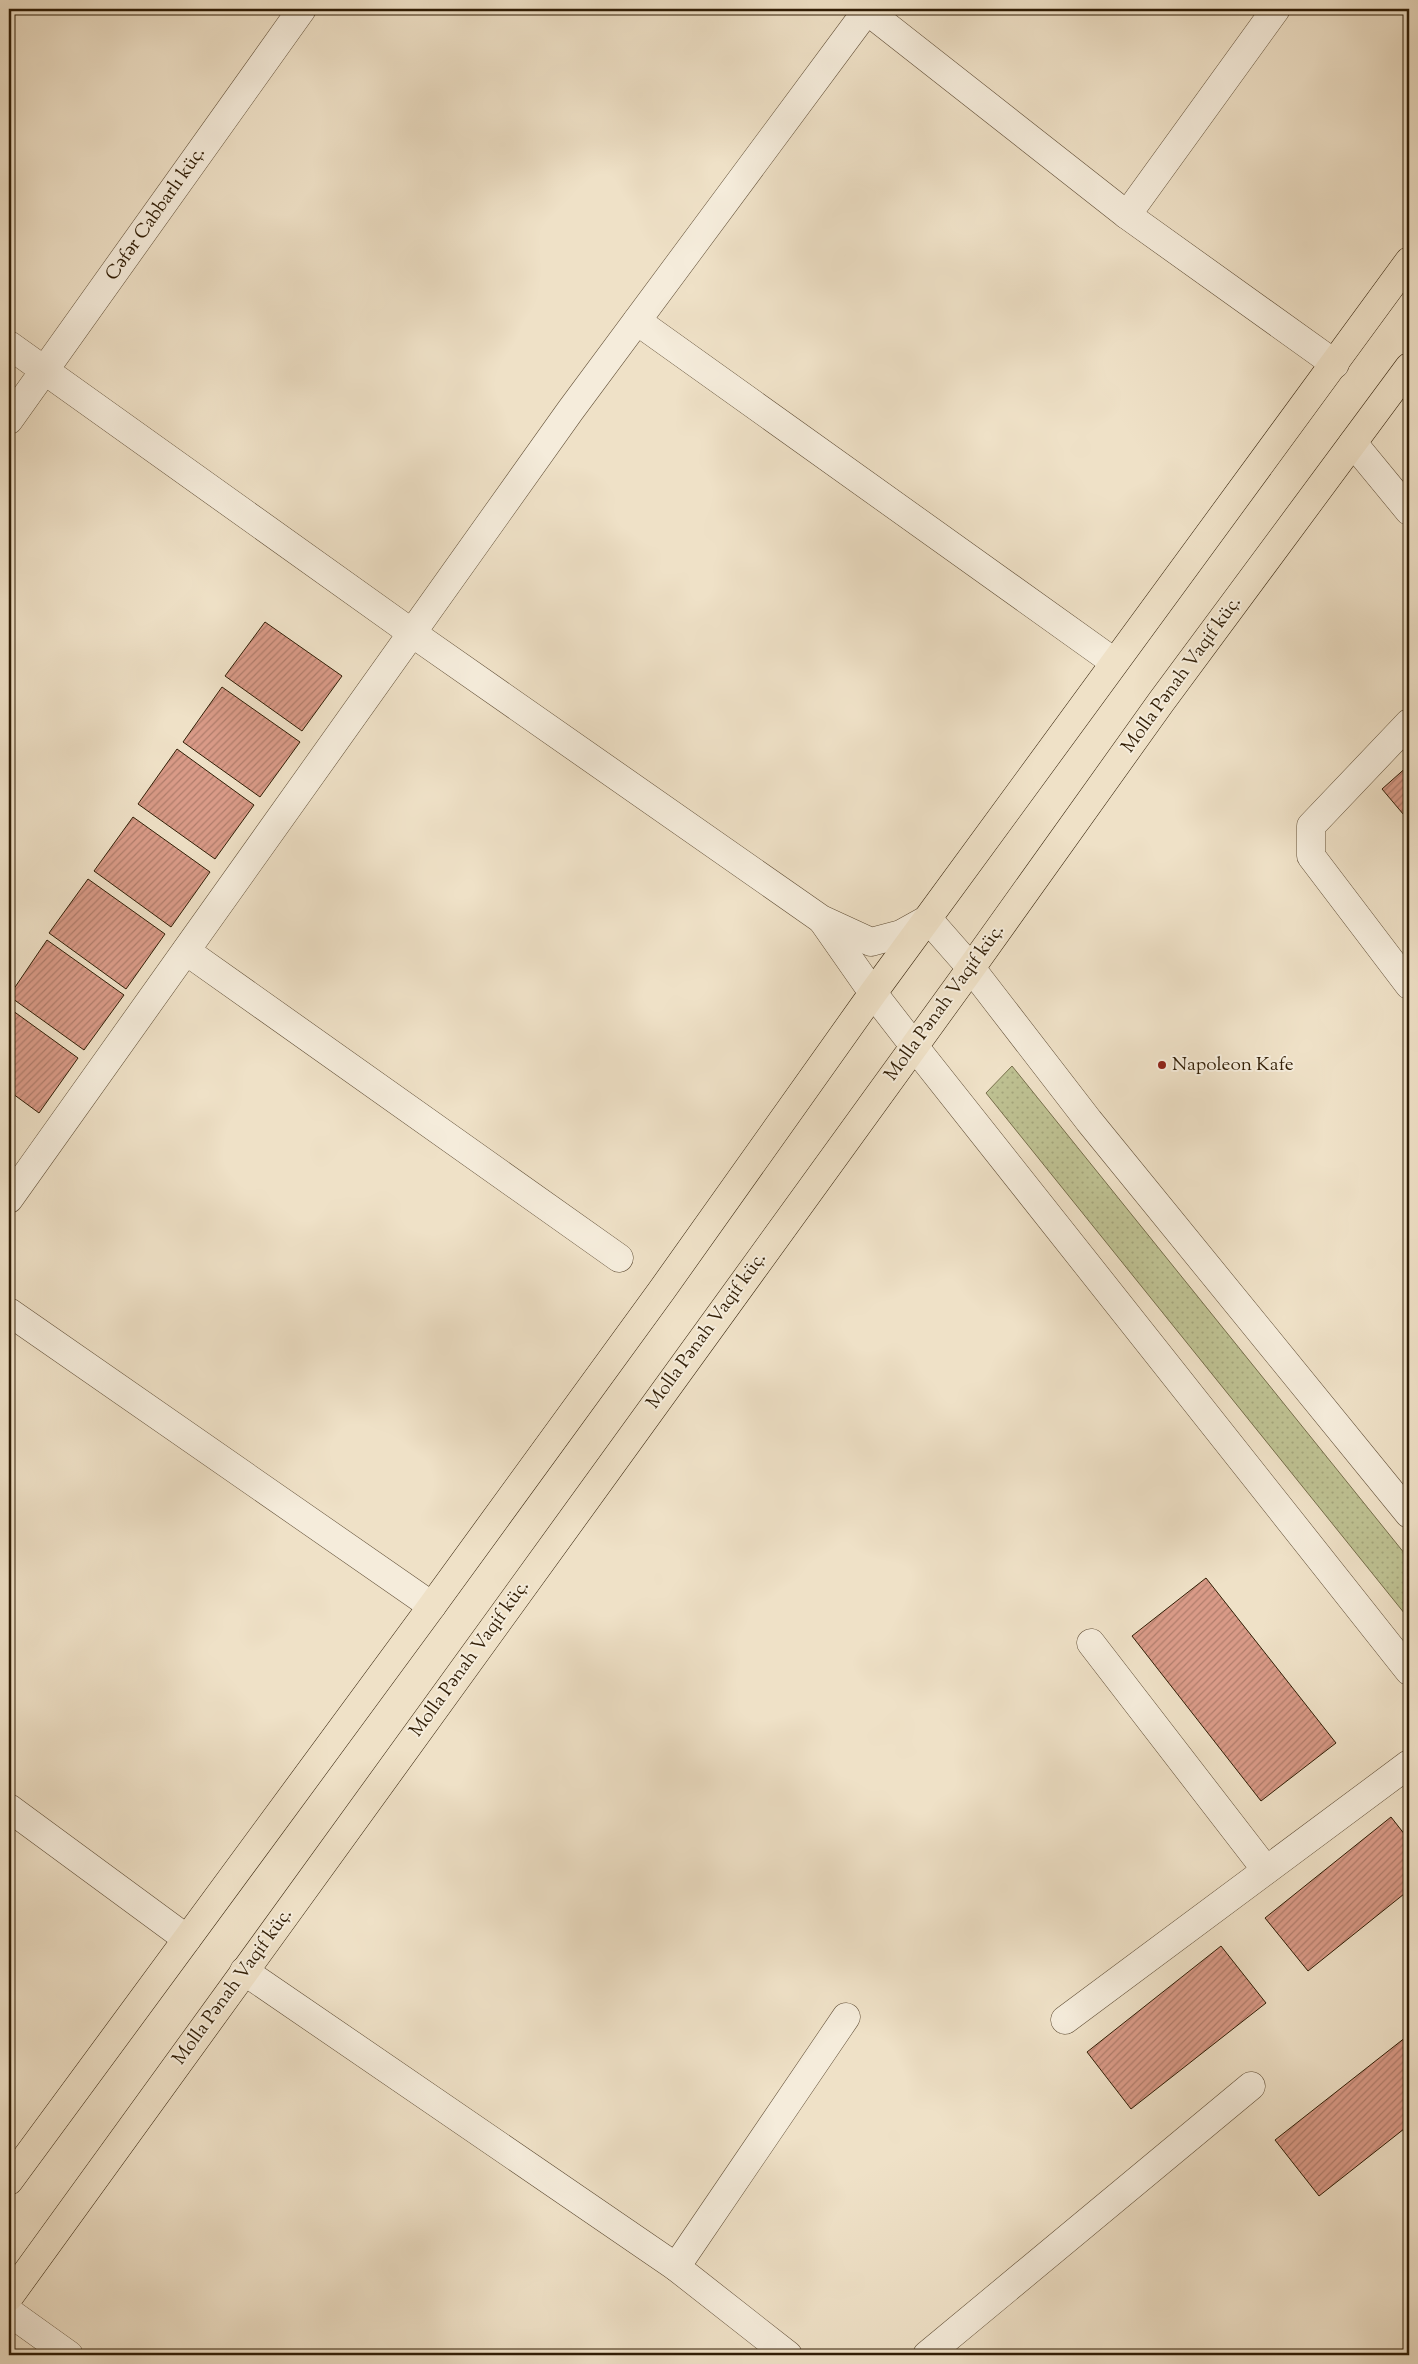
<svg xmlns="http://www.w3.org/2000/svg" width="1418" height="2364" viewBox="0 0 1418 2364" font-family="'Sorts Mill Goudy',serif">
<defs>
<pattern id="grass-dots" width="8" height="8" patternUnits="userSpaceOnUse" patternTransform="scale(1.25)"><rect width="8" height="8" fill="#bec192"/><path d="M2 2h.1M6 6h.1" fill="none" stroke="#a4a57c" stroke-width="1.8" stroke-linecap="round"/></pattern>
<pattern id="building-hatch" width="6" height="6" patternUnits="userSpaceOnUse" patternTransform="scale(1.25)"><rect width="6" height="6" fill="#d99a87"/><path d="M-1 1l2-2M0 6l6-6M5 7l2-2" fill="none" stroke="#b07d6c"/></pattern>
</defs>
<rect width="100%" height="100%" fill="#efe1c7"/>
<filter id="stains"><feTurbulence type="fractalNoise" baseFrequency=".004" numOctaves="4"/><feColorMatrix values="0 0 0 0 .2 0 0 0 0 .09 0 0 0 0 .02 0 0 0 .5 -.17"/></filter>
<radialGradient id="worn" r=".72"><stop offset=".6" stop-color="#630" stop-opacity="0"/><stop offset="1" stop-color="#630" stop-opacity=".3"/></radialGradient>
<polygon fill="url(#grass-dots)" stroke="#776f4c" points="1012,1066 1409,1559 1409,1619 986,1093"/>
<g fill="url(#building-hatch)" stroke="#301d05">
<polygon points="265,622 342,676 302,731 225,676"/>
<polygon points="222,687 300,742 260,797 183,742"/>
<polygon points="177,749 254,805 215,859 138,804"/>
<polygon points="1409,765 1409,821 1382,789"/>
<polygon points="133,817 210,872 171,927 94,871"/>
<polygon points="88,879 165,934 126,989 49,933"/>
<polygon points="47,940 124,995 84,1050 9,996"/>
<polygon points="9,1008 78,1058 39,1113 9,1091"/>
<polygon points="1206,1578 1336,1743 1261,1801 1132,1636"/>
<polygon points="1391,1817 1409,1840 1409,1890 1308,1971 1265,1918"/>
<polygon points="1221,1946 1266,2003 1131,2109 1087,2052"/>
<polygon points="1406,2037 1409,2041 1409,2125 1319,2196 1275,2140"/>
</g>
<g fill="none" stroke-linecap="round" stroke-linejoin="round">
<defs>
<g id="minor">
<polyline points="865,9 1127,215 1335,364"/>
<polyline points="1127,215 1276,9"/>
<polyline points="637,321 1114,662"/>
<polyline points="9,345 412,633 821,919 871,942 901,934 928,919 971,968 1089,1121 1409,1514"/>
<polyline points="9,420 302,9"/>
<polyline points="1353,443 1409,511"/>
<polyline points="1409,723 1311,826 1311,856 1409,985"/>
<polyline points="822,920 873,993 914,1046 1409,1671"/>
<polyline points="186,951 619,1258"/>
<polyline points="9,1199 570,411 868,9"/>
<polyline points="9,1312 432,1606"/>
<polyline points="1091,1643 1266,1870"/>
<polyline points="9,1808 187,1939"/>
<polyline points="244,1971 676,2267 788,2355"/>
<polyline points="1065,2020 1409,1764"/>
<polyline points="676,2267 846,2017"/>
<polyline points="9,2312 69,2355"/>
<polyline points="927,2355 1251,2086"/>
</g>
<g id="major">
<polyline points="9,2181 432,1606 662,1290 873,993 1409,261"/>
<polyline points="9,2297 971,968 1161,702 1409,367"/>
</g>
</defs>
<use href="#minor" stroke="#604e36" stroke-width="29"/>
<use href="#major" stroke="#301d05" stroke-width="29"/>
<use href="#minor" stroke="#f5ecdb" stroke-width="28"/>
<use href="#major" stroke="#efe1c7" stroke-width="28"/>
</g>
<circle fill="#8f2418" stroke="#f5ecdb" stroke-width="2" cx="1162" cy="1065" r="5"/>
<g text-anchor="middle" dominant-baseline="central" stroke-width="4" stroke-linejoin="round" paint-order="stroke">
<g font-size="19" fill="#301d05" stroke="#f5ecdb">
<text transform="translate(156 214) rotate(-55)">Cəfər Cabbarlı küç.</text>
<text transform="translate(1182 675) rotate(-54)">Molla Pənah Vaqif küç.</text>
<text transform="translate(945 1003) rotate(-54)">Molla Pənah Vaqif küç.</text>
<text transform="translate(707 1331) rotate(-54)">Molla Pənah Vaqif küç.</text>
<text transform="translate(470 1659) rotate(-54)">Molla Pənah Vaqif küç.</text>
<text transform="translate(233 1987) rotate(-54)">Molla Pənah Vaqif küç.</text>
</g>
<g font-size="19" fill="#301d05" stroke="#f5ecdb" text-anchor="start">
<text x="1172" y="1065">Napoleon Kafe</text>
</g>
</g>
<rect width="1418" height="2364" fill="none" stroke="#efe1c7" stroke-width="30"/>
<rect x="10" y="10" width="1398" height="2344" fill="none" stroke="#301d05" stroke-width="2.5"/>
<rect x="15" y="15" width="1388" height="2334" fill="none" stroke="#301d05"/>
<rect width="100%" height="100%" filter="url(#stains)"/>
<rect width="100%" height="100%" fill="url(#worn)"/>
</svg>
